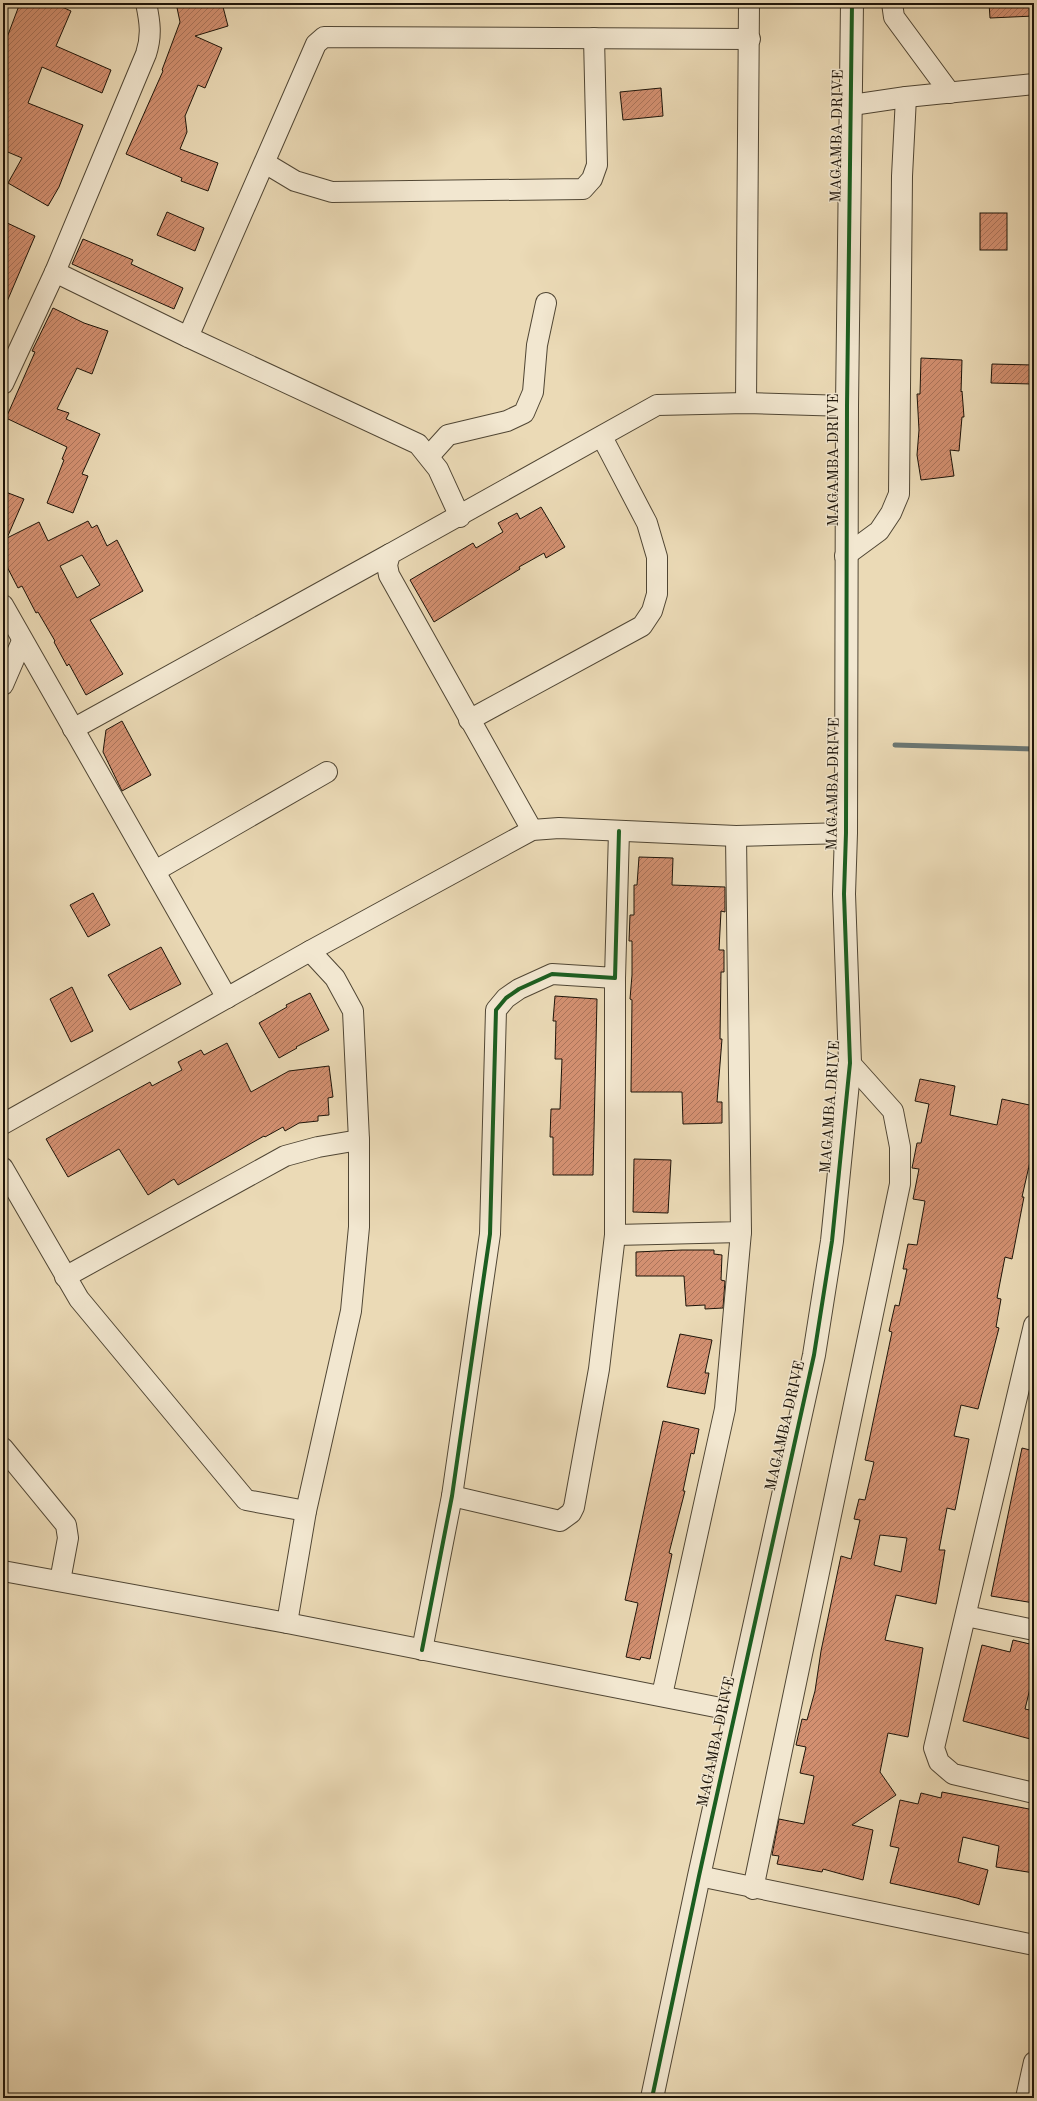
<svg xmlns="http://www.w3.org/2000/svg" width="1037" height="2101" viewBox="0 0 1037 2101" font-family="'Old Standard TT',serif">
<defs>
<pattern id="building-hatch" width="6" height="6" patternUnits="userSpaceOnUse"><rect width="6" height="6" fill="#d39071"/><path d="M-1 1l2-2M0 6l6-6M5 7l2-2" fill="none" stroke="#ab745b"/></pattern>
</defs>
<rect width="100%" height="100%" fill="#ebdab6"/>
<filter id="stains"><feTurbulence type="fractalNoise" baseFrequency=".005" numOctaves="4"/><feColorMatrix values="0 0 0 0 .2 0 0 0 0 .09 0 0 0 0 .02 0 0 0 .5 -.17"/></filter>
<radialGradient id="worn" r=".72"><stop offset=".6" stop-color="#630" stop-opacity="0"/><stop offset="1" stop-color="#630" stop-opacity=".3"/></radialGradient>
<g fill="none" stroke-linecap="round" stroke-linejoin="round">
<polyline stroke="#6a7673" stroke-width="5" points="895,745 1034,749"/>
</g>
<g fill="url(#building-hatch)" stroke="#1d1409" fill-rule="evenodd">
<polygon points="20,3 53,3 71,11 56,46 111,70 102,93 42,67 28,103 83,125 59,187 48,206 8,183 22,158 3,150 3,48"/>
<polygon points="176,3 222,3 228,26 195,36 222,48 205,88 198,85 185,116 187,132 180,149 218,163 208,191 181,181 182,178 126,154 163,71 162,70 180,22"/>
<polygon points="989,3 1034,3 1034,16 990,18"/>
<polygon points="661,88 663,116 623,120 620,92"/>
<polygon points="167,212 204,228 195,251 157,235"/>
<rect x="980" y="213" width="27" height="37"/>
<polygon points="3,221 35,236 3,311"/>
<polygon points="83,239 133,260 131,264 183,288 174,309 72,264"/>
<polygon points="53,308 84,323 108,331 92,374 77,368 57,409 69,413 66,419 100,434 82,474 88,476 73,513 47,503 64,460 62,459 67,447 6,418 35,352 32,351"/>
<polygon points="921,358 962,360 961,392 962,391 964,417 962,417 959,451 950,450 954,476 921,480 917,455 919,430 917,394 920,394"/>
<polygon points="992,364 1033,365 1032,384 991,383"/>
<path d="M 3,491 L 24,499 L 7,538 L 39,522 L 48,541 L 88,521 L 92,528 L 97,525 L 107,546 L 117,540 L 143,591 L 90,620 L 123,674 L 86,695 L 69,664 L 67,666 L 54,642 L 55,641 L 38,612 L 36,613 L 22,586 L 18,588 L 3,559 ZM 82,555 L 100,585 L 77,598 L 60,566 Z"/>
<polygon points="541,507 565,547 546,558 544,553 519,567 520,569 434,622 410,580 473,543 476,548 503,532 498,523 517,513 520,519"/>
<polygon points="122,721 151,775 122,791 103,752 106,730"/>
<polygon points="639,857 673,858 672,885 725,887 725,912 721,911 719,950 724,950 724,972 721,972 720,1039 722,1039 717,1102 722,1102 722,1123 683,1124 682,1092 631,1092 632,1000 630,999 632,975 632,941 629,941 630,915 634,915 634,885 637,885"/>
<polygon points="93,893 110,925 88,937 70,905"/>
<polygon points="161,947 181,984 130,1010 108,975"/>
<polygon points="72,987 93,1031 71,1042 50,999"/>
<polygon points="310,993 329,1030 296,1047 297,1048 279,1058 259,1023 287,1007 286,1005"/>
<polygon points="555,996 597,999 593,1175 553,1175 553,1137 550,1137 551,1109 560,1109 562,1059 555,1059 556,1021 553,1021"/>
<polygon points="227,1043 251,1092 289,1071 329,1066 333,1097 328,1098 329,1115 318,1116 318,1121 299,1123 285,1131 283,1127 265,1137 264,1136 178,1185 174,1179 148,1195 119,1149 68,1177 46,1139 150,1082 152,1086 182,1070 178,1062 201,1050 204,1055"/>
<path d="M 920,1079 L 955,1086 L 950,1115 L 997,1125 L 1002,1099 L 1034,1106 L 1034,1144 L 1022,1197 L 1024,1197 L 1012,1259 L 1005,1257 L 997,1298 L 1001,1299 L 996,1327 L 999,1328 L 978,1409 L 961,1405 L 954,1436 L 969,1439 L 955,1510 L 947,1508 L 939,1550 L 945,1550 L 936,1604 L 896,1595 L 885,1640 L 923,1648 L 908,1737 L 888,1733 L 880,1772 L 896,1795 L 852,1825 L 873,1830 L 863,1880 L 823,1869 L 822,1872 L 777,1864 L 779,1856 L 772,1855 L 779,1819 L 804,1824 L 814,1776 L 800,1773 L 806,1747 L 796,1745 L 802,1719 L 807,1720 L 815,1691 L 821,1651 L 841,1556 L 851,1559 L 860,1520 L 854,1519 L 859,1499 L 865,1500 L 874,1462 L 865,1460 L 892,1332 L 889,1331 L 895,1305 L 899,1306 L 907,1269 L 903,1269 L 908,1244 L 917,1245 L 925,1201 L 913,1199 L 919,1169 L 912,1168 L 917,1143 L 921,1143 L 929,1104 L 915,1101 ZM 880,1535 L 907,1538 L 901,1572 L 874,1565 Z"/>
<polygon points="634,1159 671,1160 668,1213 633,1212"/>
<polygon points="682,1250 714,1250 714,1254 722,1255 721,1280 725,1281 723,1308 705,1309 705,1305 686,1306 684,1276 636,1276 636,1252"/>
<polygon points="680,1334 712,1340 705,1373 709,1373 705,1394 667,1387"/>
<polygon points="663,1421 699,1429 694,1454 691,1453 683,1491 685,1491 669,1553 672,1554 650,1659 641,1657 640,1660 626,1657 638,1603 625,1600"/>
<polygon points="1022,1448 1034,1451 1034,1603 991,1596"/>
<polygon points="1013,1640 1034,1645 1034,1672 1025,1709 1034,1711 1034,1740 963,1721 982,1645 1010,1652"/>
<polygon points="942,1792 1034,1810 1030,1836 1034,1836 1034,1873 996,1867 999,1846 963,1837 958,1862 988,1870 979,1905 957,1898 890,1883 899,1848 890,1846 900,1800 918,1804 921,1793 941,1798"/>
</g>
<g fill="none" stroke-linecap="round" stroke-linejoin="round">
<defs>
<g id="minor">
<polyline points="892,3 894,17 950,93"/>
<polyline points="852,105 906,97 1034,84"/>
<polyline points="265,163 295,181 332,192 583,189 592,179 597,165 594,38"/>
<polyline points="55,272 188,337 418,444 438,469 460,517"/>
<polyline points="188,337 316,44 324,37 750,39"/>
<path d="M 3,384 L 55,272 L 146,54 C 152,36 150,22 146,3"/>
<polyline points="746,403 749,3"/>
<polyline points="429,456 448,435 507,421 524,413 533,392 537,345 546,303"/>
<polyline points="845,556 879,531 891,513 899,494 902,176 906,97"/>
<polyline points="3,605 227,998"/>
<polyline points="3,685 22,641"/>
<polyline points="469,720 642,626 652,611 657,594 657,557 647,523 602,437"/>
<polyline points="73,729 390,554"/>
<polyline points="532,830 389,575 387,565 390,554 657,405 746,403 847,406"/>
<polyline points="155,871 327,772"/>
<polyline points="3,1124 310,951 532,830 559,828 736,836 846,833"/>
<polyline points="3,1168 79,1299 246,1500 306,1511"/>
<polyline points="615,1235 741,1232 736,836"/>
<polyline points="65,1277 285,1156 318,1147 359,1140"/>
<polyline points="1034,1325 934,1748 939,1762 953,1774 1034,1793"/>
<polyline points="3,1448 66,1525 68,1538 60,1581"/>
<polyline points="452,1496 560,1521 571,1513 574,1507 599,1369 615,1235 615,978"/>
<polyline points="3,1571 287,1623 736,1711"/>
<polyline points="966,1616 1034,1630"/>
<polyline points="287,1623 306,1511 351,1311 359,1227 359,1140 353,1011 335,978 310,951"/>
<polyline points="422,1650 452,1496 490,1234 496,1010 506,998 519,989 552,974 615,978 619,831"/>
<polyline points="662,1695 725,1409 741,1232"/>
<polyline points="699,1876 1034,1945"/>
<polyline points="753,1889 900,1184 900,1147 893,1111 850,1063"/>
<polyline points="1026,2098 1034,2062"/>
</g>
<polyline id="tertiary" points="652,2098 699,1876 814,1355 832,1241 850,1063 844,894 846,833 847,406 852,3"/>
</defs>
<use href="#minor" stroke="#504634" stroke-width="22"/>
<use href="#tertiary" stroke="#504634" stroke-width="24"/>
<use href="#minor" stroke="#f2e7d0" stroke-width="20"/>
<use href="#tertiary" stroke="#f2e7d0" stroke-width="22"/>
<defs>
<g id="cycleway">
<polyline points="422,1650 452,1496 490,1234 496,1010 506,998 519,989 552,974 615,978 619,831"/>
<polyline points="652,2098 699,1876 814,1355 832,1241 850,1063 844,894 846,833 847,406 852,3"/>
</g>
</defs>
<use href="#cycleway" stroke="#f2e7d0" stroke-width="6"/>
<use href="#cycleway" stroke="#1b5e20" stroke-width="4"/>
</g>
<g text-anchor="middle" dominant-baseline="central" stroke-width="3" stroke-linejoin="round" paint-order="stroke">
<g font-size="15" fill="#1d1409" stroke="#f2e7d0">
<text transform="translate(838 136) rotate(-89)">MAGAMBA DRIVE</text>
<text transform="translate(834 460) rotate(-90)">MAGAMBA DRIVE</text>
<text transform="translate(834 784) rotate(-89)">MAGAMBA DRIVE</text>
<text transform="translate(831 1107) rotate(-86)">MAGAMBA DRIVE</text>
<text transform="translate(786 1426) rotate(-77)">MAGAMBA DRIVE</text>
<text transform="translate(717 1742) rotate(-78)">MAGAMBA DRIVE</text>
</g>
</g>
<rect width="1037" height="2101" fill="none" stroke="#ebdab6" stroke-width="16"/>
<rect x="4" y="4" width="1029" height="2093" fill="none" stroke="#1d1409" stroke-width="2"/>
<rect x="8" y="8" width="1021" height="2085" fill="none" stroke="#1d1409"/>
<rect width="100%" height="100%" filter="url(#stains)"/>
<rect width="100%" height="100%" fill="url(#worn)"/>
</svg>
